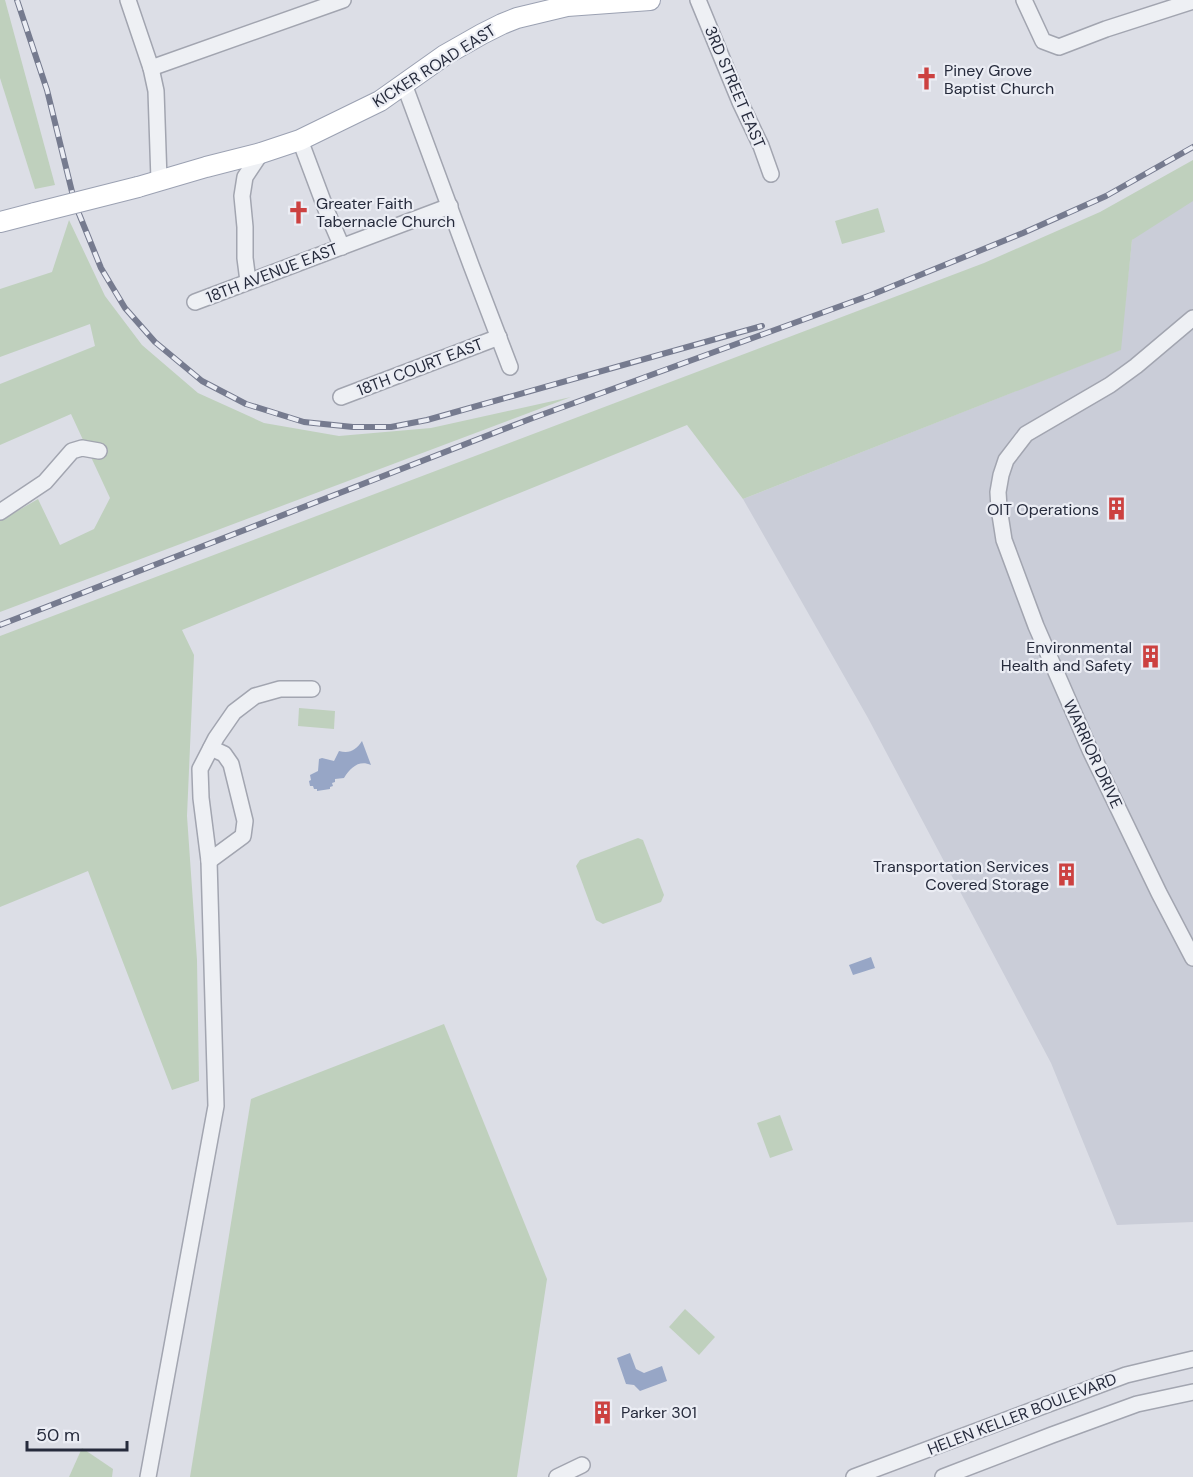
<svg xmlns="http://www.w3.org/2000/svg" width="1193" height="1477" viewBox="0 0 1193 1477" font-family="'DM Sans',sans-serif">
<rect width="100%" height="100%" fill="#dcdee6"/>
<polygon fill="#cacdd8" points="1193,179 1193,1222 1117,1225 1051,1063 868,718 743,499 1120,350 1132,240"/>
<g fill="#bfd0bd">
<polygon points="0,0 5,0 55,185 35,189 0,78"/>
<polygon points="1193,160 1193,201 1132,240 1121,350 743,499 687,425 182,630 194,655 187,816 197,960 199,1081 172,1090 88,871 0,907 0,636 984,263 1100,212"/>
<polygon points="878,208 885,232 842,244 835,221"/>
<polygon points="69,220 105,296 142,345 198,393 264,423 339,436 431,428 571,397 0,612 0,521 38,499 60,545 94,529 110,498 71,414 0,445 0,384 95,346 90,324 0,357 0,289 52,272"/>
<polygon points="299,708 335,711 334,729 298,726"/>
<polygon points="638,838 643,840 664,895 661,902 603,924 596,920 576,866 580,860"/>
<polygon points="444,1024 547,1279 517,1477 190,1477 251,1099"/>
<polygon points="780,1115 793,1150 770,1158 757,1123"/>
<polygon points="685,1309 715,1337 699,1355 669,1327"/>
<polygon points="82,1448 113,1469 112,1477 69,1477"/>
</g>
<g fill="#97a6c6">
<path d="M 362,741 L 371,765 C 359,760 351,767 344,778 L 335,779 L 335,782 L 332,783 L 333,786 L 330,787 L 330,789 L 317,791 L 317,789 L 314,789 L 313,786 L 310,786 L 309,781 L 311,780 L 310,775 L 318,771 L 319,759 L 322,758 L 334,761 L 339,751 C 350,754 356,750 362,741 Z"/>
<polygon points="871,957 875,968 853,975 849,965"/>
<polygon points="630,1353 636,1369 644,1373 662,1366 667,1381 640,1391 634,1385 626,1384 617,1358"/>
</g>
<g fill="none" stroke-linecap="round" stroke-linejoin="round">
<defs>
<g id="minor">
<polyline points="128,0 151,68 156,91 159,180"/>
<polyline points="698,0 740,102 761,146 771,174"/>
<polyline points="1024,0 1043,41 1059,47 1106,29 1193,1"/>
<polyline points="151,68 343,0"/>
<polyline points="404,84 471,265 510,367"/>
<polyline points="300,140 327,212 342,247"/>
<polyline points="248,281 245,258 245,227 242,196 245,177 261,153"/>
<polyline points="195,302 450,206"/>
<polyline points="1193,318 1136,366 1110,385 1026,434 1006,460 1001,475 998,492 999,508 1004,540 1036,626 1090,750 1159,893 1193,958"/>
<polyline points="341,397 499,337"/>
<polyline points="0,512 45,482 72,451 82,448 99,451"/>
<polyline points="209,861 243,836 245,821 231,764 224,754 211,748"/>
<polyline points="148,1477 216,1106 209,861 201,798 200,769 216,738 234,712 255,696 280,689 312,689"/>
<polyline points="557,1477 582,1465"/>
<polyline points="854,1477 1126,1375 1193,1359"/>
<polyline points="943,1477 1052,1435 1137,1404 1193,1392"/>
</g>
<g id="major">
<polyline points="138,187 206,167 261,153 300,140 380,101 445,55 482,34 502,24 517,18 567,6 650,0"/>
<polyline points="0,222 35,213"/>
</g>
</defs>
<use href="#minor" stroke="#a2a5b0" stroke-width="18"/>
<use href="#major" stroke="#9ba1b2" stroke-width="22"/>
<use href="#minor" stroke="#eef0f4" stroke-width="15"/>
<use href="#major" stroke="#fff" stroke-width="20"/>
<defs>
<g id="rail">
<polyline points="17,0 47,90 75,204 101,268 125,308 155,342 202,381 246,404 304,422 353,427 391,427 427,420 762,326"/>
<polyline points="0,625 530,419 871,295 1023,233 1106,196 1193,147"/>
</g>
</defs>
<use href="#rail" stroke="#767b8f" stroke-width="6"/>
<use href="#rail" stroke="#ebedf4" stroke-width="4" stroke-dasharray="11" stroke-linecap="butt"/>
<defs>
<polyline id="major-bridge" points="35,213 138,187"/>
</defs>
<use href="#major-bridge" stroke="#9ba1b2" stroke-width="22" stroke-linecap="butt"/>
<use href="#major-bridge" stroke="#fff" stroke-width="20"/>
</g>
<defs>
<symbol id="church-bare" viewBox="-9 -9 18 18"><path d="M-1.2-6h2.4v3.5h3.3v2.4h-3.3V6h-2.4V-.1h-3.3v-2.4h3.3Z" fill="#cc4140" stroke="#ebedf4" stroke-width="2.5" paint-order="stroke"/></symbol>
<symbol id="building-bare" viewBox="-9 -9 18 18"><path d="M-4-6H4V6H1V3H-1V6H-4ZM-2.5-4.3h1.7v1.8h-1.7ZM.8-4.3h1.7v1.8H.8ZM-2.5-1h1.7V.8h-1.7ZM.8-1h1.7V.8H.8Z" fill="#cc4140" stroke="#ebedf4" stroke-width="2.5" paint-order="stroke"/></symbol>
</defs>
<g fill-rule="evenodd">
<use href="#church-bare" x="910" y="62" width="33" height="33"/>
<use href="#church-bare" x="282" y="196" width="33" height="33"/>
<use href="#building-bare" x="1100" y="492" width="33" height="33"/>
<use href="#building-bare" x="1134" y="640" width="33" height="33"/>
<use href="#building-bare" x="1050" y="858" width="33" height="33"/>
<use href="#building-bare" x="586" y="1396" width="33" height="33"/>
</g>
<g text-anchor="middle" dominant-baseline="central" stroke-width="4.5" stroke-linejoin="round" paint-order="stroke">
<g font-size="16" fill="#262b3c" stroke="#ebedf4">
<text transform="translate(434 66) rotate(-32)">KICKER ROAD EAST</text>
<text transform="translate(735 87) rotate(67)">3RD STREET EAST</text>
<text transform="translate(272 273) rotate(-21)">18TH AVENUE EAST</text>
<text transform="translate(420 367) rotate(-21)">18TH COURT EAST</text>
<text transform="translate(1093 754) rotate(65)">WARRIOR DRIVE</text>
<text transform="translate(1022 1414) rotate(-21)">HELEN KELLER BOULEVARD</text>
</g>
<g font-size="16" fill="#262b3c" stroke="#ebedf4" text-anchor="start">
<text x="944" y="70">Piney Grove<tspan x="944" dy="18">Baptist Church</tspan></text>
<text x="316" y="203">Greater Faith<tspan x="316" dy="18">Tabernacle Church</tspan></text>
<text x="1099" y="509" text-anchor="end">OIT Operations</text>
<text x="1132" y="647" text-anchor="end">Environmental<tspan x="1132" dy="18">Health and Safety</tspan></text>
<text x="1049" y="866" text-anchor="end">Transportation Services<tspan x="1049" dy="18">Covered Storage</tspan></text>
<text x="621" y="1412">Parker 301</text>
</g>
</g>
<path d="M27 1441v9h100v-9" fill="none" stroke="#262b3c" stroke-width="3"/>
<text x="36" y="1441" font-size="18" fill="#262b3c" stroke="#ebedf4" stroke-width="4.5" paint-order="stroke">50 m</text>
</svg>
